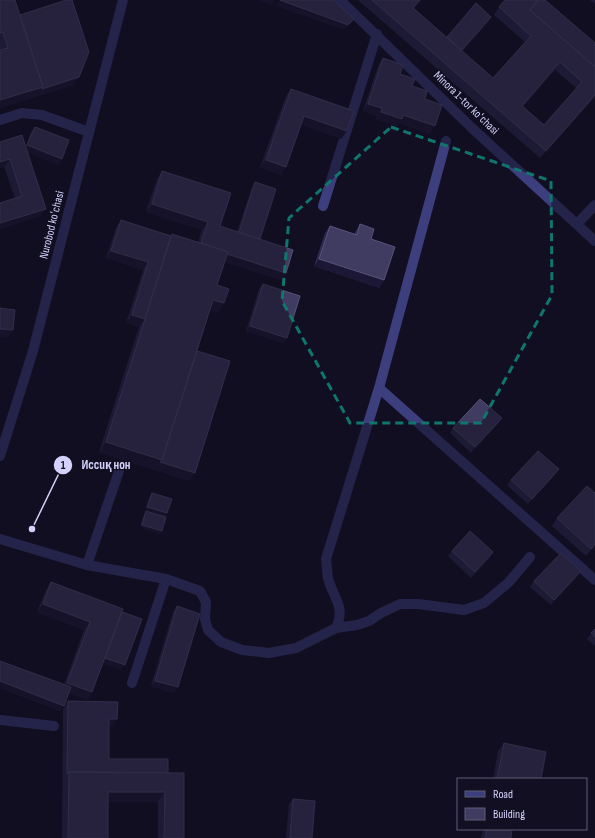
<svg xmlns="http://www.w3.org/2000/svg" width="595" height="838" viewBox="0 0 595 838" font-family="'Sofia Sans Condensed',sans-serif">
<rect width="100%" height="100%" fill="#110f21"/>
<g fill="none" stroke-linecap="round" stroke-linejoin="round">
<g stroke="#3d3e7d" stroke-width="10">
<polyline points="0,120 22,113 42,115 89,132"/>
<polyline points="323,206 377,34"/>
<polyline points="379,388 595,580"/>
<polyline points="119,471 87,565 166,579"/>
<polyline points="0,539 87,565"/>
<path d="M 336,628 C 346,606 333,598 328,578 C 327,572 327,565 326,559 L 379,388 L 446,141"/>
<polyline points="132,683 166,579 200,591 206,602 205,619 208,630 221,642 242,650 269,653 296,648 336,628 357,625 369,621 381,613 400,604 418,604 464,610 484,603 509,582 530,557"/>
<polyline points="0,720 54,726"/>
</g>
<g stroke="#3d3e7d" stroke-width="10">
<polyline points="340,0 473,129 595,241"/>
<polyline points="577,224 595,205"/>
<polyline points="0,456 33,351 123,0"/>
</g>
</g>
<g fill="#2e294e" fill-rule="evenodd">
<polygon points="0,0 20,15 73,85 0,108"/>
<path d="M 358,0 L 421,0 L 414,8 L 447,37 L 491,17 L 488,22 L 462,51 L 493,78 L 525,42 L 494,15 L 499,7 L 505,0 L 504,0 L 545,0 L 595,97 L 540,158 ZM 555,70 L 576,88 L 544,125 L 523,107 Z"/>
<polygon points="590,0 595,0 595,4"/>
<polygon points="383,58 400,74 425,99 430,134 399,123 397,126 375,119 377,116 363,111 378,66"/>
<polygon points="291,89 347,131 341,139 301,124 281,175 260,167 286,96"/>
<polygon points="35,127 62,159 58,164 28,152 40,216 0,229 0,203 15,198 4,167 0,168 0,142 26,146 31,132"/>
<polygon points="162,171 220,226 237,232 252,187 255,182 260,239 286,273 281,280 225,262 217,285 224,303 217,313 210,310 197,351 189,481 99,452 139,327 126,323 143,270 106,258 116,228 121,220 171,236 172,234 198,242 202,230 146,212 157,179"/>
<polygon points="360,224 371,239 384,280 379,288 314,266 325,233 330,226 354,234"/>
<polygon points="263,284 287,338 283,343 246,331 259,289"/>
<polygon points="502,418 498,424 471,453 450,433 453,428"/>
<polygon points="559,469 555,475 528,504 507,485 511,480"/>
<polygon points="152,493 167,513 165,516 145,509 150,496"/>
<polygon points="146,511 162,531 160,534 140,527 144,514"/>
<polygon points="557,518 595,546 586,556 552,526"/>
<polygon points="452,551 493,552 490,558 471,578 448,556"/>
<polygon points="577,577 551,605 530,587 534,581"/>
<polygon points="51,582 122,612 121,670 103,663 92,692 87,700 69,693 60,711 0,688 0,661 64,685 84,630 37,612 46,590"/>
<polygon points="177,606 174,693 151,686 173,612"/>
<polygon points="595,629 595,646 587,639"/>
<polygon points="68,701 112,726 109,726 109,759 168,773 184,838 158,838 158,802 108,802 108,838 62,838 63,709"/>
<polygon points="504,743 541,779 493,779 498,751"/>
<polygon points="293,799 312,838 286,838 289,804"/>
<polygon points="483,829 512,829 511,838 481,838"/>
</g>
<g fill="#1b1734">
<polygon points="258,0 275,0 272,5"/>
<polygon points="280,0 354,19 344,30 276,6"/>
<polygon points="420,0 421,0 408,15 413,8"/>
<polygon points="491,17 488,22 456,58 460,52"/>
<polygon points="560,62 555,70 517,113 522,106"/>
<polygon points="79,77 73,85 0,108 0,100 43,87"/>
<polygon points="595,95 595,97 540,158 546,151"/>
<polygon points="368,104 382,108 377,116 363,111"/>
<polygon points="381,112 403,115 435,126 430,134 399,123 397,126 375,119"/>
<polygon points="304,116 347,131 341,139 299,124"/>
<polygon points="27,145 62,159 58,164 24,151"/>
<polygon points="10,159 4,167 0,168 0,162"/>
<polygon points="266,160 286,167 281,175 260,167"/>
<polygon points="152,204 208,222 202,230 146,212"/>
<polygon points="46,209 40,216 0,229 0,223"/>
<polygon points="200,245 286,273 281,280 195,253"/>
<polygon points="111,251 148,262 143,270 106,258"/>
<polygon points="319,259 384,280 379,288 314,266"/>
<polygon points="213,300 224,303 217,313 206,309"/>
<polygon points="132,315 145,319 139,327 126,323"/>
<polygon points="250,326 287,338 283,343 246,331"/>
<polygon points="0,329 13,330 8,338 0,337"/>
<polygon points="502,418 498,424 471,453 475,447"/>
<polygon points="106,442 162,460 195,473 189,481 99,452"/>
<polygon points="559,469 555,475 528,504 532,499"/>
<polygon points="147,507 167,513 165,516 145,509"/>
<polygon points="142,525 162,531 160,534 140,527"/>
<polygon points="595,544 595,546 586,556 591,549"/>
<polygon points="493,552 490,558 471,578 475,572"/>
<polygon points="581,571 577,577 551,605 554,600"/>
<polygon points="43,604 90,622 84,630 37,612"/>
<polygon points="105,657 125,665 121,670 101,663"/>
<polygon points="0,681 64,706 60,711 0,688"/>
<polygon points="155,681 178,687 174,693 151,686"/>
<polygon points="67,683 92,692 87,700 62,691"/>
<polygon points="109,719 117,719 112,726 104,726"/>
<polygon points="108,792 165,792 158,802 101,802"/>
</g>
<g fill="#403b61" stroke="#575379" fill-rule="evenodd">
<polygon points="0,0 15,0 43,87 0,100 0,50 8,48 3,32 0,33"/>
<polygon points="66,0 72,0 89,52 79,77 42,89 43,87 20,15"/>
<polygon points="280,0 334,0 354,19 348,25"/>
<path d="M 372,0 L 420,0 L 413,8 L 493,78 L 531,36 L 499,7 L 505,0 L 538,0 L 530,10 L 594,66 L 595,65 L 595,95 L 546,151 ZM 560,62 L 582,82 L 544,125 L 522,106 Z"/>
<polygon points="539,0 545,0 595,43 595,65 594,66 530,10"/>
<polygon points="476,3 491,17 462,50 447,37"/>
<polygon points="383,58 403,65 400,74 415,79 412,86 427,91 425,99 442,105 435,126 403,115 402,119 381,112 382,108 368,104"/>
<polygon points="291,89 354,111 347,131 304,116 286,167 266,160"/>
<polygon points="35,127 69,140 62,159 27,145"/>
<polygon points="22,135 46,209 0,223 0,203 22,196 10,159 0,162 0,142"/>
<polygon points="162,171 231,193 220,226 293,250 286,273 227,254 228,252 201,243 208,222 152,204"/>
<polygon points="255,182 276,189 260,239 239,232"/>
<polygon points="121,220 171,236 145,319 132,315 148,262 111,251"/>
<polygon points="360,224 374,229 371,239 395,247 384,280 319,259 330,226 357,235"/>
<polygon points="172,234 228,252 217,285 229,289 224,303 213,300 162,460 106,442"/>
<polygon points="263,284 300,296 287,338 250,326"/>
<polygon points="0,308 15,310 13,330 0,329"/>
<polygon points="197,351 230,361 195,473 160,462 162,460"/>
<polygon points="480,399 502,418 475,447 453,428"/>
<polygon points="538,451 559,469 532,499 511,480"/>
<polygon points="587,486 595,493 595,544 591,549 557,518"/>
<polygon points="152,493 172,499 167,513 147,507"/>
<polygon points="146,511 166,517 162,531 142,525"/>
<polygon points="470,531 493,552 475,572 452,551"/>
<polygon points="561,553 581,571 554,600 534,581"/>
<polygon points="51,582 123,609 92,692 67,683 90,622 43,604"/>
<polygon points="177,606 200,614 178,687 155,681"/>
<polygon points="122,612 142,619 125,665 105,658"/>
<polygon points="595,629 595,637 591,633"/>
<polygon points="0,661 71,687 64,706 0,681"/>
<polygon points="68,701 118,702 117,719 109,719 109,759 168,759 168,773 69,772 67,774"/>
<polygon points="504,743 546,752 541,779 497,779"/>
<polygon points="69,772 184,773 184,838 164,838 165,792 108,792 108,838 68,838"/>
<polygon points="293,799 315,801 312,838 290,838"/>
<polygon points="487,829 512,829 511,838 485,838"/>
</g>
<path d="M0 0H595V838H0ZM 391,127 L 551,181 L 552,295 L 481,423 L 350,423 L 282,301 L 289,218 Z" fill="#110f21" fill-opacity=".55" fill-rule="evenodd"/>
<path fill="none" stroke="#0f766e" stroke-width="3" stroke-dasharray="8 5" stroke-linejoin="round" d="M 391,127 L 551,181 L 552,295 L 481,423 L 350,423 L 282,301 L 289,218 Z"/>
<g text-anchor="middle" dominant-baseline="central" stroke-width="3" stroke-linejoin="round" paint-order="stroke">
<g font-size="12" fill="#d4d2fc" stroke="#110f21">
<text transform="translate(466 103) rotate(44)">Minora 1-tor koʻchasi</text>
<text transform="translate(52 225) rotate(-76)">Nurobod koʻchasi</text>
</g>
</g>
<path fill="none" stroke="#d4d2fc" stroke-width="1.5" d="M32 529L63 465"/>
<g fill="#d4d2fc" stroke="#110f21" stroke-width="1.5">
<circle cx="32" cy="529" r="4"/>
<circle cx="63" cy="465" r="10"/>
</g>
<g font-size="12" text-anchor="middle" font-weight="bold" fill="#111">
<text x="63" y="469">1</text>
</g>
<g font-size="13" text-anchor="middle" font-weight="bold" fill="#d4d2fc" stroke="#110f21" stroke-width="3" stroke-linejoin="round" paint-order="stroke">
<text x="106" y="469">Иссиқ нон</text>
</g>
<rect x="457" y="778" width="130" height="52" fill="#110f21" stroke="#5f5d79"/>
<rect x="465" y="791" width="20" height="6" fill="#3d3e7d" stroke="#5f5d79"/>
<text x="493" y="798" font-size="12" fill="#d4d2fc">Road</text>
<rect x="465" y="808" width="20" height="12" fill="#403b61" stroke="#5f5d79"/>
<text x="493" y="818" font-size="12" fill="#d4d2fc">Building</text>
</svg>
